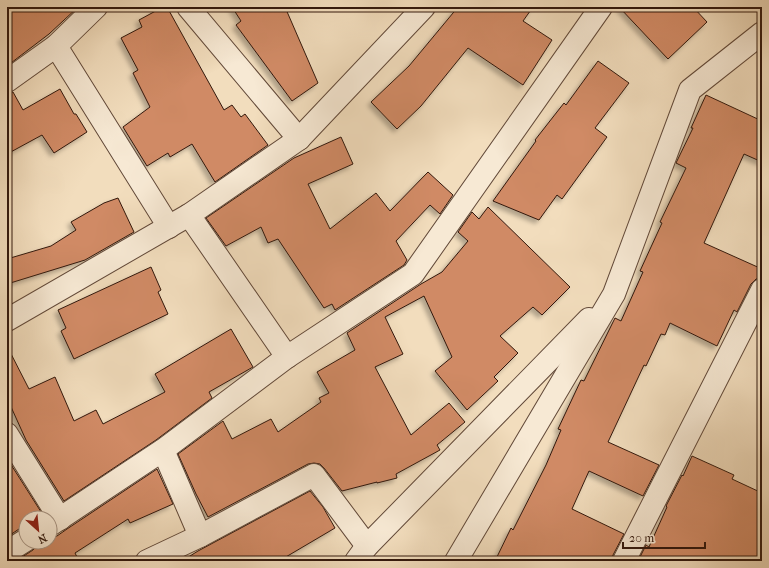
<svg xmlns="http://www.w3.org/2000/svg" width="769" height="568" viewBox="0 0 769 568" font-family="'IM FELL French Canon',serif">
<defs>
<filter id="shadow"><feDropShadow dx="-3.5" dy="3.5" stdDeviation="2" flood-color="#0004"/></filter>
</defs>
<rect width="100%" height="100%" fill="#f2ddbd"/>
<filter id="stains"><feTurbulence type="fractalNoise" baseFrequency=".005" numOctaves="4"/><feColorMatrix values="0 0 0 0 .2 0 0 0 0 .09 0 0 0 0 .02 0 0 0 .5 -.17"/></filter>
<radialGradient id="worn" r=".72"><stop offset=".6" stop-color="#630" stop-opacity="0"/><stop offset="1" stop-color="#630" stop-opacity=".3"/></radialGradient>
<g fill="#d08a65" stroke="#32180d" filter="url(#shadow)">
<polygon points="7,7 78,7 49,34 7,66"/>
<polygon points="163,7 167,7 224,110 232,105 241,117 245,114 268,145 215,182 192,144 170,157 168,153 147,166 123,127 150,107 133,73 138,70 121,38 142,27 139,20"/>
<polygon points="232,7 285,7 318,83 292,101 236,25 241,21"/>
<polygon points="458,7 533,7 523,21 552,40 523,85 468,48 421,106 397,129 371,102 409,66"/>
<polygon points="619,7 693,7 707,22 668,59"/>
<polygon points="598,61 629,83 595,128 607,137 562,199 557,195 539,220 493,201 536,141 535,140 564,103 566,105"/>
<polygon points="60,89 74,114 76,114 87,132 54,153 42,135 7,154 7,93 13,92 23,110"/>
<polygon points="706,95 762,121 762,162 744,154 704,243 762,269 762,278 756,279 751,284 737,312 734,310 717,346 670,323 665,335 661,334 646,366 644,365 608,442 659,465 643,496 589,471 572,509 624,534 613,555 612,561 495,561 511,528 513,530 546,465 561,430 558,429 581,380 584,381 615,318 621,321 643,272 640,271 662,223 660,222 686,168 676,163 693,128 691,128"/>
<polygon points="341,137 353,164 308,184 330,229 376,193 390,211 428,172 453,195 440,214 430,205 396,241 407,260 404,265 335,310 332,304 324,308 278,239 268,243 261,227 226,246 206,218 294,158"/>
<polygon points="118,198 134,232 85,260 7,284 7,259 51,246 76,230 71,222 104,203"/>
<polygon points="488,207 570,287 542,315 533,307 500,336 518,353 494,377 498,381 467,410 435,371 452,357 424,296 385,317 403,354 375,367 411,435 449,403 465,422 437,445 440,450 396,474 397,478 377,483 377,482 342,491 324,468 320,464 314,463 308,464 208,517 196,494 178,454 223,421 232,439 271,419 278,432 321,402 319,398 329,393 317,372 355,350 347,333 421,284 442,272 468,241 458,232 472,212 479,219"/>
<polygon points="151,267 161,290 158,292 168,314 74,359 61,331 66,328 58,310"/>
<polygon points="231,329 253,367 209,392 212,398 156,440 64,501 26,440 7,398 7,346 29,389 55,377 74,421 96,410 103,424 165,392 155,374"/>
<polygon points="692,456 734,475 732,479 762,493 762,561 638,561 646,545 649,547 667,507 666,506 682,475 683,476"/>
<polygon points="10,463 43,515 40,518 26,518 26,528 19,529 7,537 7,465"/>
<polygon points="157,469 173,504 130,523 128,519 75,553 79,561 16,561 33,550 37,546 38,542 50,542 50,537 57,536 67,529"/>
<polygon points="310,491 323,507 335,528 279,561 182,561 198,551"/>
</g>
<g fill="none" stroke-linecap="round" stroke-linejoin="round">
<defs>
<g id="minor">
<polyline points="188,7 299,139"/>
<polyline points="56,46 169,227"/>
<polyline points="7,81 56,46 96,7"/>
<polyline points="189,215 287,357"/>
<polyline points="7,320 189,215 299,139 424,7"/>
<polyline points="7,434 60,519"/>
<polyline points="163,450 200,536 314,475 367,546"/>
<polyline points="50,525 163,450 287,357 413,274 601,7"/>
<polyline points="7,552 26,540"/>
<polyline points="147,561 200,536"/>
<polyline points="356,561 367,546 589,319"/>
<polyline points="456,561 614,294 690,90 762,33"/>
<polyline points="624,561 762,290"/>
</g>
</defs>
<use href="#minor" stroke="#624939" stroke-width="24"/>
<use href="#minor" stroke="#f7e9d4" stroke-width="22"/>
</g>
<rect width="769" height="568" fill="none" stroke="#f2ddbd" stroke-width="24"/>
<rect x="8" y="8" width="753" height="552" fill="none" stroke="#32180d" stroke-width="2"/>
<rect x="12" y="12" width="745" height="544" fill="none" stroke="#32180d"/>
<g transform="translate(38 530) rotate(153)"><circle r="19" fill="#f7e9d4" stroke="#a89584"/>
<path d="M0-3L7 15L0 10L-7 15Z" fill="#8f2418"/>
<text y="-6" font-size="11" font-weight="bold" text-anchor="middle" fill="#32180d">N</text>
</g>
<path d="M623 542v6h82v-6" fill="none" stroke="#32180d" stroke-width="2"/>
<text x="629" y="542" font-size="12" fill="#32180d" stroke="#f7e9d4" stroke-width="3" paint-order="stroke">20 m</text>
<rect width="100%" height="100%" filter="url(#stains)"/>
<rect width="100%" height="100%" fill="url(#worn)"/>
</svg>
